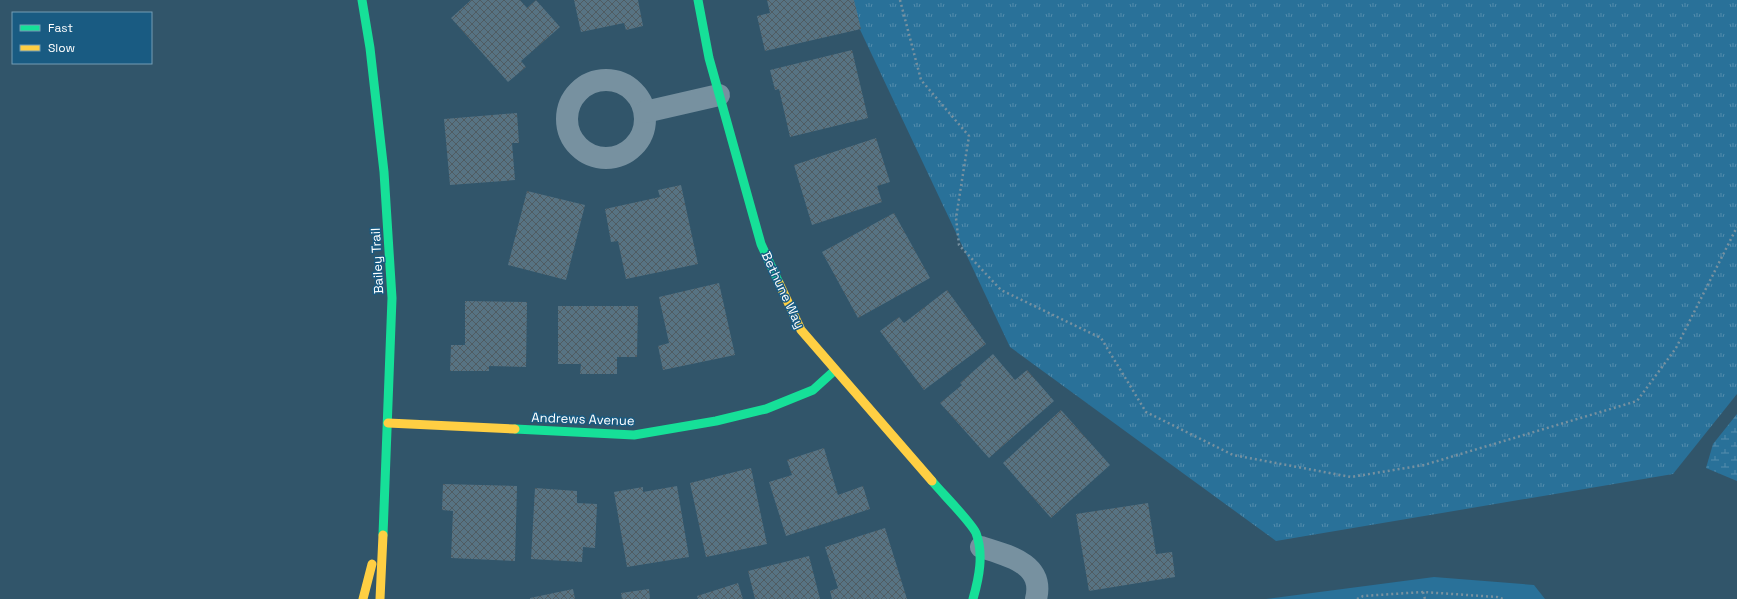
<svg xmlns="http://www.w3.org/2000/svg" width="1737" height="599" viewBox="0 0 1737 599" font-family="'Space Grotesk',sans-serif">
<defs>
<pattern id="grass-tufts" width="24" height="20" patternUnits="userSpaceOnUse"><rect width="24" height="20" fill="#297199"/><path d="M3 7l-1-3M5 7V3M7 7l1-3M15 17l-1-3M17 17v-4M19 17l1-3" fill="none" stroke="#548dad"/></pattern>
<pattern id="wetland-marsh" width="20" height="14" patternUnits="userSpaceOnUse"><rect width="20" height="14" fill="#297199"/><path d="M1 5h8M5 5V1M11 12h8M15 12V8" fill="none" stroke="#548dad"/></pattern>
<pattern id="building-cross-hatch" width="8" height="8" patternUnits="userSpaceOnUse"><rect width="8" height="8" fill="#577383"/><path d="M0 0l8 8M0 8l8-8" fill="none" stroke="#505c62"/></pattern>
</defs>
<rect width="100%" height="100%" fill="#31556a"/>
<polygon fill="url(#grass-tufts)" points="846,0 1737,0 1737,394 1673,474 1276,541 1010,347"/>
<polygon fill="url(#wetland-marsh)" points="1737,414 1737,481 1706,468 1713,444"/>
<polygon fill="#297199" points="1434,577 1534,585 1545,599 1266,599"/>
<g fill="url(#building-cross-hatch)">
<polygon points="471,0 520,0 527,8 536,0 560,27 521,61 526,67 508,82 451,18"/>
<polygon points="574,0 638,0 643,26 626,30 624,23 581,32"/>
<polygon points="767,0 854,0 861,29 765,51 757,16 770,13"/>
<polygon points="852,50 868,118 790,137 779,89 775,90 770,70"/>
<polygon points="517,113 519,143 512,143 515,180 450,185 444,119"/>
<polygon points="876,138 890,182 877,186 882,202 812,225 794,165"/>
<polygon points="681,185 698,264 626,279 618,241 611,242 605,209 660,197 658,190"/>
<polygon points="527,191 585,205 566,280 508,265"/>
<polygon points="894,213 930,278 858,318 822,252"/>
<polygon points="719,283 735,355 663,370 658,346 669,343 659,297"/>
<polygon points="947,290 986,344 924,390 880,331 899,317 904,323"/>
<polygon points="465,301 527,302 526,367 489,366 489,371 450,371 451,345 465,345"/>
<polygon points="558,306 638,306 637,357 617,357 617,374 580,374 581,364 558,364"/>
<polygon points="993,354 1015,380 1027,370 1054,401 989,458 940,403 962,385 960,383"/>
<polygon points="1061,410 1110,465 1051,518 1003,463"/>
<polygon points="824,448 838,495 863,486 870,509 786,536 769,482 792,475 787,460"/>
<polygon points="751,468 767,544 706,557 690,483"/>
<polygon points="443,484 517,486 515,561 451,558 453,511 442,510"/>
<polygon points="677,486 689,557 627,567 614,492 643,487 643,492"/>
<polygon points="535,488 577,491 577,503 597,504 595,548 583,547 582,562 531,559"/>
<polygon points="1148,503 1156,554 1172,552 1175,577 1089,591 1076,514"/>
<polygon points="885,528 907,599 832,599 830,591 838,588 825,547"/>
<polygon points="809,556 820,599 755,599 748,571"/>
<polygon points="738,583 743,599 698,599 697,596"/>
<polygon points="573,589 575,599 530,599 530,598"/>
<polygon points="649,589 650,599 622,599 621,593"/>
</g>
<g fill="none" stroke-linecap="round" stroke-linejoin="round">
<g stroke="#7791a0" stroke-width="2.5" stroke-dasharray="2 3" stroke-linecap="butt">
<polyline points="900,0 921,80 969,136 956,218 959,245 1001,290 1101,338 1146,412 1233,455 1351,477 1424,465 1637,401 1676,348 1737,227"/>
<polyline points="1423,592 1425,599"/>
<polyline points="1357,599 1363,596 1423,592 1497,597 1503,599"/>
</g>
<g stroke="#7791a0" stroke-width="22">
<circle cx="606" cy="119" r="39"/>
<polyline points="645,112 719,95"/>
<path d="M 981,547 C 1006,555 1045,563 1036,599"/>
</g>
<g stroke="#16e098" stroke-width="9">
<polyline points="362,0 370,48 384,172 392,298 383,535"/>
<polyline points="698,0 709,58 761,244 779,283"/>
<polyline points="515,429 634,435 716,421 766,409 813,390 834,371"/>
<path d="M 932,481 C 941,492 971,522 976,533 C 984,554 979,578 973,599"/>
</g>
<g stroke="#ffcf43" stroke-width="9">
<polyline points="779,283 801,330 932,481"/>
<polyline points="388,423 515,429"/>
<polyline points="363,599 372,564"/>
<polyline points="380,599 383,535"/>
</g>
</g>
<g text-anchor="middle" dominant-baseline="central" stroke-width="3" stroke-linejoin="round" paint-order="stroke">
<g font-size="13" fill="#fff" stroke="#195b82">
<text transform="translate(377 261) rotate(-93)">Bailey Trail</text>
<text transform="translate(783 290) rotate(65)">Bethune Way</text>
<text transform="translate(583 419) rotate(2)">Andrews Avenue</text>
</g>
</g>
<rect x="12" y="12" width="140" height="52" fill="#195b82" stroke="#759db4"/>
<rect x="20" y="25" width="20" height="6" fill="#16e098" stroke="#759db4"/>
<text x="48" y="32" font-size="12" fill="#ffffff">Fast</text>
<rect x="20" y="45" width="20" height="6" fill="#ffcf43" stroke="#759db4"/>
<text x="48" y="52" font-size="12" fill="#ffffff">Slow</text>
</svg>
